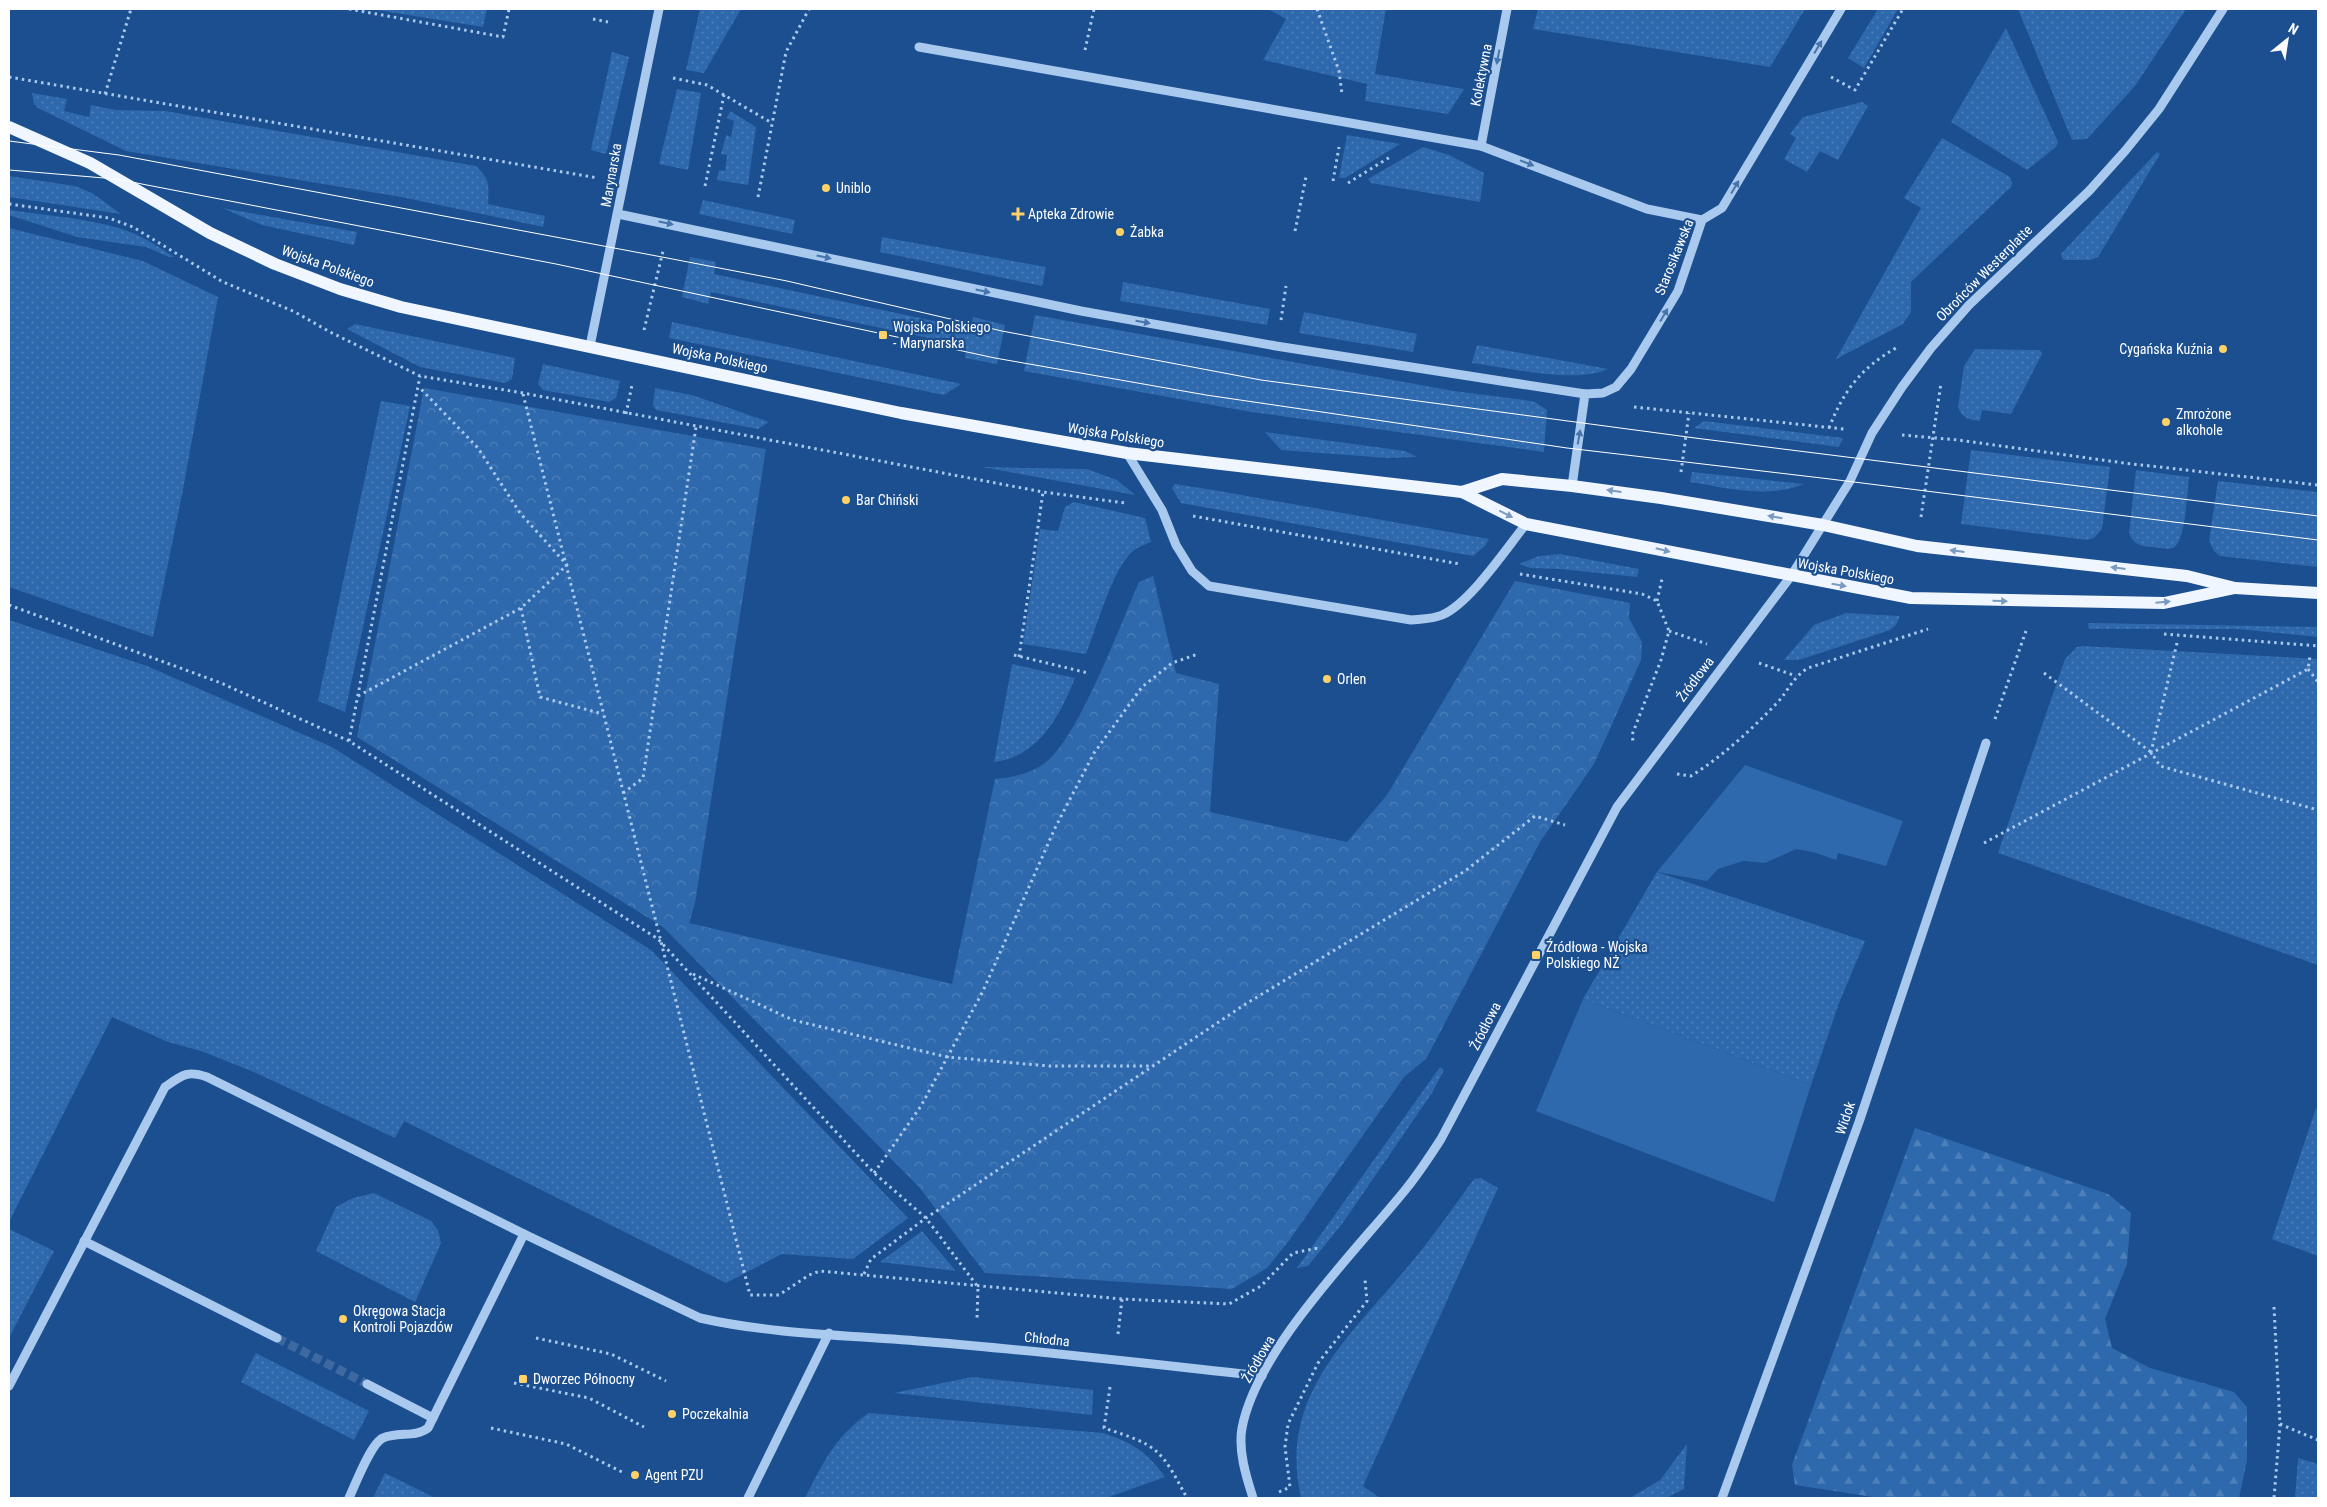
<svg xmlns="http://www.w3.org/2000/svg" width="2327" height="1507" viewBox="0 0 2327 1507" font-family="'Roboto Condensed',sans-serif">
<defs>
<pattern id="grass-dots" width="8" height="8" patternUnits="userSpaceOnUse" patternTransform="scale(1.25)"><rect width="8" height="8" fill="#2e69ad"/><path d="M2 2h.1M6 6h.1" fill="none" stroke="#4d80b9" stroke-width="1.8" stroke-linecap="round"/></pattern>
<pattern id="forest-firs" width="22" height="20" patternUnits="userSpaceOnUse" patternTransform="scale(1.25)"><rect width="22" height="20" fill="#2e69ad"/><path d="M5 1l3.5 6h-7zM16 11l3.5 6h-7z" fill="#4d80b9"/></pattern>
<pattern id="park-crowns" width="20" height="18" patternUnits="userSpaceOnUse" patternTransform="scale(1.25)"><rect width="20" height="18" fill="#2e69ad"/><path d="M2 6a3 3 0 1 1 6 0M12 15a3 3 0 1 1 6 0" fill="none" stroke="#4d80b9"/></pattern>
</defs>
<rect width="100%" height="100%" fill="#1b4f8f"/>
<g fill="url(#grass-dots)">
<polygon points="371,9 487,9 483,27"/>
<polygon points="700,9 741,9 704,73 686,70"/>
<polygon points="1268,9 1386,9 1375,74 1464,89 1448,114 1365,101 1367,84 1263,60 1286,19"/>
<polygon points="1538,9 1805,9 1770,67 1533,29"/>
<polygon points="1878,9 1898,9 1864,68 1848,58"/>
<polygon points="2018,9 2186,9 2135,86 2087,139 2072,140"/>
<polygon points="2006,28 2058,142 2056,147 2027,170 1951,122"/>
<polygon points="612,52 629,57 606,154 591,150"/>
<polygon points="677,89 701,93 688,170 659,164"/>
<path d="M 32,93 L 67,99 L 64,111 L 89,117 L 91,105 L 116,110 L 165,111 L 476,166 C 490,180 489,185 488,204 L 545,216 L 543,227 L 401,197 L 126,151 L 38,108 L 34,104 Z"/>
<polygon points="1862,102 1868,106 1838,160 1820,151 1807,172 1784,159 1796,138 1790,134 1803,117"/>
<polygon points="730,111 756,127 748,185 717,180 719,170 725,171 727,155 721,154 726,135 731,137 734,121 727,118"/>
<polygon points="1347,135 1400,144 1345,178 1339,178"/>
<polygon points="1942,138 2010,177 2012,183 2011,187 1911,282 1911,312 1903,324 1836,359 1921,208 1904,198"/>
<polygon points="1423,147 1449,155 1484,173 1480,202 1371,183 1368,179"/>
<polygon points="2157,152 2160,154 2098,257 2090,260 2063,260 2061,254"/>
<polygon points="9,176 75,186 92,193 121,214 9,197"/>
<polygon points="703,200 795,220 792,234 699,214"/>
<polygon points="222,208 357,232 354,245 262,225"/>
<path d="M 9,210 C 49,216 92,218 130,232 C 146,238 160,248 174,257 L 169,257 L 146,247 L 77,237 L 9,215 Z"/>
<polygon points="9,228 143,261 218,297 182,495 153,637 9,587"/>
<polygon points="882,237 1046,267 1042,286 880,252"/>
<polygon points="690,257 716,262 714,274 971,329 973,317 1005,325 997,364 965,358 966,346 711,292 708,304 682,297"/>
<polygon points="1123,282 1270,309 1267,325 1120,301"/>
<polygon points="1304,312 1417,334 1413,352 1299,333"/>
<polygon points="1035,315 1454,391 1524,400 1535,402 1547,410 1544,452 1251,412 1024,371"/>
<polygon points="672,322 961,384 944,395 669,338"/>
<polygon points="355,324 515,358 512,379 505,383 420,367 347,329"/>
<path d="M 1477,345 L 1608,369 C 1575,384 1509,368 1472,363 Z"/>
<path d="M 1975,349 L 2040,350 L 2042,354 L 2011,414 L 1982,410 L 1980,421 C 1969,420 1962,418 1958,407 L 1964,366 Z"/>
<polygon points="543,364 620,381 616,398 609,402 543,390 538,384"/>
<polygon points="655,388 692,395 769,422 758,429 656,410 653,405"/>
<polygon points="381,401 410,406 345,712 318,701"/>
<polygon points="1704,421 1843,438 1839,447 1694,428"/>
<polygon points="1265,432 1405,451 1417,457 1388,458 1281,450"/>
<polygon points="1971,450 2110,467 2102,529 2094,538 2087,540 1961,524"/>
<polygon points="982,467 1087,469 1117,480 1135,495"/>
<path d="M 2136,470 L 2189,477 C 2187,491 2186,542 2173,548 C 2167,550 2157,547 2150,547 C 2140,546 2133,544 2129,533 Z"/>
<path d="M 1692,472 L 1804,484 C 1767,499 1728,488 1690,482 Z"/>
<polygon points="2218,481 2318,492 2318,567 2220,556 2214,551 2209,541"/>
<polygon points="1175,484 1219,491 1489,539 1485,546 1473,556 1181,503 1172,488"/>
<path d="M 1074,502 L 1145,518 L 1151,542 C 1146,544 1138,547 1133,551 C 1113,567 1096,629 1086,654 L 1023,644 L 1040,529 L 1058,531 L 1065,507 Z"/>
<polygon points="1560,554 1639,569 1637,577 1560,569 1531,568 1519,564 1539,556"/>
<polygon points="1846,613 1900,616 1896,625 1890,630 1799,660 1784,660 1814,625"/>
<polygon points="9,620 147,666 332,747 651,950 908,1218 853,1259 782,1254 726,1283 404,1121 395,1138 254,1072 201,1051 168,1042 112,1017 9,1222"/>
<polygon points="2088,623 2318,627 2318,637 2238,629 2089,629"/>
<polygon points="2083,646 2318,659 2318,965 1998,853 2065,659 2077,647"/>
<path d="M 1012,664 L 1075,678 C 1060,716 1038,757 994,762 Z"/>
<polygon points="1657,872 1865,941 1839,1003 1811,1085 1583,999"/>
<polygon points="1440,1067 1444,1070 1432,1093 1342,1224 1308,1266 1297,1268"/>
<polygon points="2316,1108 2318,1109 2318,1256 2272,1239"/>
<path d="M 1481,1178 L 1498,1188 L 1363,1486 L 1380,1498 L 1301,1498 C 1278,1398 1347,1339 1405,1270 C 1430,1241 1452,1209 1474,1179 Z"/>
<polygon points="374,1193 431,1221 438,1230 441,1243 415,1302 316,1251 336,1207 353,1198"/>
<polygon points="9,1229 54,1251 9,1338"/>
<polygon points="922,1231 956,1271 880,1262"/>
<polygon points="256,1353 369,1411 354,1440 241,1382"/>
<polygon points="972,1377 1093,1390 1092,1415 894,1393"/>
<path d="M 869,1413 L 1103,1433 C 1133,1443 1146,1451 1165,1477 L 1106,1498 L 805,1498 C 823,1463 835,1436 869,1413 Z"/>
<polygon points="1687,1444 1684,1489 1666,1498 1630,1498 1660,1480"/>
<polygon points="2298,1458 2318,1464 2318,1498 2295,1498"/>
<polygon points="385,1473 435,1498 373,1498"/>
</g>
<polygon fill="url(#forest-firs)" points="1915,1128 2108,1194 2131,1213 2127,1264 2105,1319 2112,1348 2150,1368 2234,1392 2247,1407 2247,1460 2239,1498 1880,1498 1795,1485 1792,1465"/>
<path fill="url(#park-crowns)" d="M 424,388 L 766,449 L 695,903 L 689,923 L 952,984 L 995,779 C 1014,777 1029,774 1045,763 C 1078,739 1121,623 1139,582 L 1153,576 L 1176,673 L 1219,684 L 1210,812 L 1347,842 L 1387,795 L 1515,581 L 1630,603 L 1629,618 L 1642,642 L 1641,660 L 1594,764 L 1540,842 L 1426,1059 L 1404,1077 L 1288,1242 L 1267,1268 L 1232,1289 L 985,1273 L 919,1187 L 663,927 L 357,737 Z"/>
<g fill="#2e69ad">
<polygon points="1745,765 1903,821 1886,866 1838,853 1836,860 1813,852 1796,849 1765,863 1743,861 1718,869 1707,881 1657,872"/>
<polygon points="1583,999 1811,1085 1774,1202 1536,1111"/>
</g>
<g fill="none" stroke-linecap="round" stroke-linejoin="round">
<polyline stroke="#3d69a0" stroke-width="9" stroke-dasharray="9 4.5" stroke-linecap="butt" points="277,1338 367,1384"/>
<g stroke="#a9c9ee" stroke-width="3" stroke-dasharray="2.5 4" stroke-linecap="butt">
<polyline points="349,9 503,37 509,9"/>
<polyline points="1317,9 1339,71 1342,94"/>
<polyline points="593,19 608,22"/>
<polyline points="1085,50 1094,9"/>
<polyline points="9,77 598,178"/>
<polyline points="1831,77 1855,90 1903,9"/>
<polyline points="673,78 707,85 772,123"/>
<polyline points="105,94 131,9"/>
<polyline points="1333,181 1339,147"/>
<polyline points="1348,183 1390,157"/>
<polyline points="705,186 724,95"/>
<polyline points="758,197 786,52 809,9"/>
<polyline points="9,204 109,218 133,227 223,282 295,312 330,332 420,376 523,393 1043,492 1125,503"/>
<polyline points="1295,231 1306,177"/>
<polyline points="1281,320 1286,286"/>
<polyline points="644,330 663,251"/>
<polyline points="523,394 750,1295 779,1295 809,1275 820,1271 1122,1299 1229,1304 1261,1286 1293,1253 1318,1248"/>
<polyline points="1634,407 1844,429"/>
<polyline points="626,414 632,385"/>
<path d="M 1829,428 C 1844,390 1861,368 1896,348"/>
<polyline points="1902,435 1958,440 2124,463 2318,485"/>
<polyline points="1681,472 1689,413"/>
<polyline points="1193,516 1460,564"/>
<polyline points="1921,517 1941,383"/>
<polyline points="1520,574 1642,594 1657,601 1669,631 1661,660 1632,735 1633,741"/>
<polyline points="1657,601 1662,579"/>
<polyline points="9,605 221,683 349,741 658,939 874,1173 926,1218 978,1287 977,1319"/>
<polyline points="521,608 540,697 603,714"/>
<polyline points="1669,631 1707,644"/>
<polyline points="2164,634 2318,646"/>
<polyline points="2177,643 2151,752 2160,766 2318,810"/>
<polyline points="1014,655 1088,673"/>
<polyline points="1019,657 1043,492"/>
<polyline points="1759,663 1796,676"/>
<polyline points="2308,669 2318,682"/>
<polyline points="2044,673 2151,752"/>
<polyline points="358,696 521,608 567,565 520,513 478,448 419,387"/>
<polyline points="1995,719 2026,631"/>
<polyline points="349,741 420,376"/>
<path d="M 1677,774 L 1691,776 C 1723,756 1751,730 1777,703 C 1789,690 1792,678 1808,668 L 1928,629"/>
<polyline points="623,793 643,778 696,427"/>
<polyline points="1984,843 2308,669 2310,656"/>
<polyline points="693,974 793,1020 947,1057 1049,1066 1152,1066"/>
<polyline points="874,1173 921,1106 983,991 1055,828 1094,753 1142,687 1172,663 1198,654"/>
<polyline points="864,1274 871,1259 926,1218 1244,1005 1465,871 1535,816 1565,825"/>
<polyline points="2274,1307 2280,1424 2274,1498"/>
<polyline points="1118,1334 1122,1299"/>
<polyline points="536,1338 611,1354 666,1381"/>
<polyline points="514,1383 589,1398 644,1427"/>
<path d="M 1110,1387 L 1104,1428 C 1159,1446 1160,1448 1187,1498"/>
<polyline points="2280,1424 2318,1440"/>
<polyline points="491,1428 566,1444 622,1472"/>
<polyline points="1279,1492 1290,1487 1285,1447 1288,1424 1318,1363 1367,1301 1365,1280"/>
</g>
<g stroke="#a9c9ee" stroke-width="9">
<polyline points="919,47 1481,146 1647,209 1702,220"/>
<polyline points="1481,146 1507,9"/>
<polyline points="618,214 1081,311 1276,346 1585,394"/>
<polyline points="590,346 659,9"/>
<path d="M 1127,453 L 1162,510 L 1176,545 L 1192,571 L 1209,586 L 1411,620 C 1420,619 1433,619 1442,615 C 1470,603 1506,549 1526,524"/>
<polyline points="1572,486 1585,394 1603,393 1616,387 1631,369 1678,291 1702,220 1722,208 1841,9"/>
<polyline points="84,1241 277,1338"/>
<polyline points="367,1384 433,1418"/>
<path d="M 9,1386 L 165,1087 C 182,1075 187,1070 207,1077 L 524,1234"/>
<path d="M 349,1498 C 355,1485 371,1443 383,1438 C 398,1431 415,1438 428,1428 L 524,1234 L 700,1318 C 775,1335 854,1335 930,1342 C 1041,1351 1151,1364 1262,1376"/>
<polyline points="748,1498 829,1333"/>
<path d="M 1253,1498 C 1246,1476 1238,1451 1242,1428 C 1257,1349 1356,1251 1406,1189 C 1419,1173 1430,1156 1441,1139 L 1617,807 L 1791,576 L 1850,481 L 1872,433 L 1902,387 L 1931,348 L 1969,305 L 2089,191 L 2125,151 L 2159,109 L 2223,9"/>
<polyline points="1722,1498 1859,1122 1986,743"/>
</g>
<g stroke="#f0f6ff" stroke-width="12">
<polyline points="9,127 90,163 210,233 275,264 340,289 401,307 901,413 1127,453 1462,492 1526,524 1911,598 2164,603 2235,588"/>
<polyline points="1462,492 1502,479 1572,486 1661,498 1823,525 1917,546 2187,576 2235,588 2318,593"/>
</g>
<g stroke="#fff" stroke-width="1">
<polyline points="9,141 119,155 662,257 787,281 1002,331 1261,380 1695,438 2318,516"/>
<polyline points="9,170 116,179 556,264 995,358 1206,395 1567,448 1830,479 2318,540"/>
</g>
</g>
<defs><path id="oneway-solid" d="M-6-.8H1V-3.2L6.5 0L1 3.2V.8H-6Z" transform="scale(1.25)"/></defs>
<g fill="#4674ac">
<use href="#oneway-solid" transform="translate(1818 47) rotate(-59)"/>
<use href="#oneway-solid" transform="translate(1498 57) rotate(101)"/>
<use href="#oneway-solid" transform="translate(1527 163) rotate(21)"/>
<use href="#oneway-solid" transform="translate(1735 187) rotate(-59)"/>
<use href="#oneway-solid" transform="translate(666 223) rotate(12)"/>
<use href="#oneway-solid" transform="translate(824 257) rotate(12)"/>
<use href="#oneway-solid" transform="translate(983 291) rotate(12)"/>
<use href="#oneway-solid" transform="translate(1664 315) rotate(-59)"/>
<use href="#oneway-solid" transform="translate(1143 322) rotate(10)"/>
<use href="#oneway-solid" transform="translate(1579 437) rotate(-80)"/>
</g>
<g fill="#7b9ac1">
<use href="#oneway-solid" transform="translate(1614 491) rotate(-172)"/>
<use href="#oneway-solid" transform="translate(1506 514) rotate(27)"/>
<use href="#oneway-solid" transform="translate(1775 517) rotate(-170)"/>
<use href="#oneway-solid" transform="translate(1663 550) rotate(14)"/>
<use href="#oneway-solid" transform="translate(1957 551) rotate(-173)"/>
<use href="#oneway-solid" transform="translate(2118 568) rotate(-173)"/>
<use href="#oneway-solid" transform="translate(1839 585) rotate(10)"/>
<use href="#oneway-solid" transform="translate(2000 601) rotate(1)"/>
<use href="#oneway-solid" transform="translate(2163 602) rotate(-5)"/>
</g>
<g fill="#ffd166" stroke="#1b4f8f" stroke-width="2">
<circle cx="826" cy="188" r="5"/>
<path d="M1015.5 206.5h5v5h5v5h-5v5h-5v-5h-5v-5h5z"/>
<circle cx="1120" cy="232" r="5"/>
<rect x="878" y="330" width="10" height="10" rx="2.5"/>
<circle cx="2223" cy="349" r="5"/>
<circle cx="2166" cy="422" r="5"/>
<circle cx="846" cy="500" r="5"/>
<circle cx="1327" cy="679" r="5"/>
<rect x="1531" y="950" width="10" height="10" rx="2.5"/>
<circle cx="343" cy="1319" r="5"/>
<rect x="518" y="1374" width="10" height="10" rx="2.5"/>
<circle cx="672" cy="1414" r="5"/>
<circle cx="635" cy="1475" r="5"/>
</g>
<g text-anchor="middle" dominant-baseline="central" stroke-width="4.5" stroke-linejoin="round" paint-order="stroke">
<g font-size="14" fill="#fff" stroke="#1b4f8f">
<text transform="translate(1481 75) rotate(-79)">Kolektywna</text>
<text transform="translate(611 175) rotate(-80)">Marynarska</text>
<text transform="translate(1674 257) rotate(-68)">Starosikawska</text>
<text transform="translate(328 266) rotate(20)">Wojska Polskiego</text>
<text transform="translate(1984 273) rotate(-45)">Obrońców Westerplatte</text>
<text transform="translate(720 358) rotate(12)">Wojska Polskiego</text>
<text transform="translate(1116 435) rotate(9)">Wojska Polskiego</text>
<text transform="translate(1846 571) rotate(10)">Wojska Polskiego</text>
<text transform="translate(1695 679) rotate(-53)">Źródłowa</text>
<text transform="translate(1485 1026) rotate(-63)">Źródłowa</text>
<text transform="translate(1845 1118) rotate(-71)">Widok</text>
<text transform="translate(1047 1339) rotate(6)">Chłodna</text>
<text transform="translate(1258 1359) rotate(-60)">Źródłowa</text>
</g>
<g font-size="14" fill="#fff" stroke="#1b4f8f" text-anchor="start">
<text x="836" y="188">Uniblo</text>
<text x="1028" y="214">Apteka Zdrowie</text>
<text x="1130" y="232">Żabka</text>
<text x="893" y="327">Wojska Polskiego<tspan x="893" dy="16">- Marynarska</tspan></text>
<text x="2213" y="349" text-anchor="end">Cygańska Kuźnia</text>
<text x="2176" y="414">Zmrożone<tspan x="2176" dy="16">alkohole</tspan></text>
<text x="856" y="500">Bar Chiński</text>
<text x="1337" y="679">Orlen</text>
<text x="1546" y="947">Źródłowa - Wojska<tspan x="1546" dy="16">Polskiego NŻ</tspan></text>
<text x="353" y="1311">Okręgowa Stacja<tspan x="353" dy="16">Kontroli Pojazdów</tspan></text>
<text x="533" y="1379">Dworzec Północny</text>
<text x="682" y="1414">Poczekalnia</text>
<text x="645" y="1475">Agent PZU</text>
</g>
</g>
<rect width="2327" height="1507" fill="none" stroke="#ffffff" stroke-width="20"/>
<g transform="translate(2287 40) rotate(30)" stroke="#1b4f8f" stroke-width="4" paint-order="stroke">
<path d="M0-4L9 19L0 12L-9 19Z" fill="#ffffff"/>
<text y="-8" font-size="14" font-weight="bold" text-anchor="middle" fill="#ffffff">N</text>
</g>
</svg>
